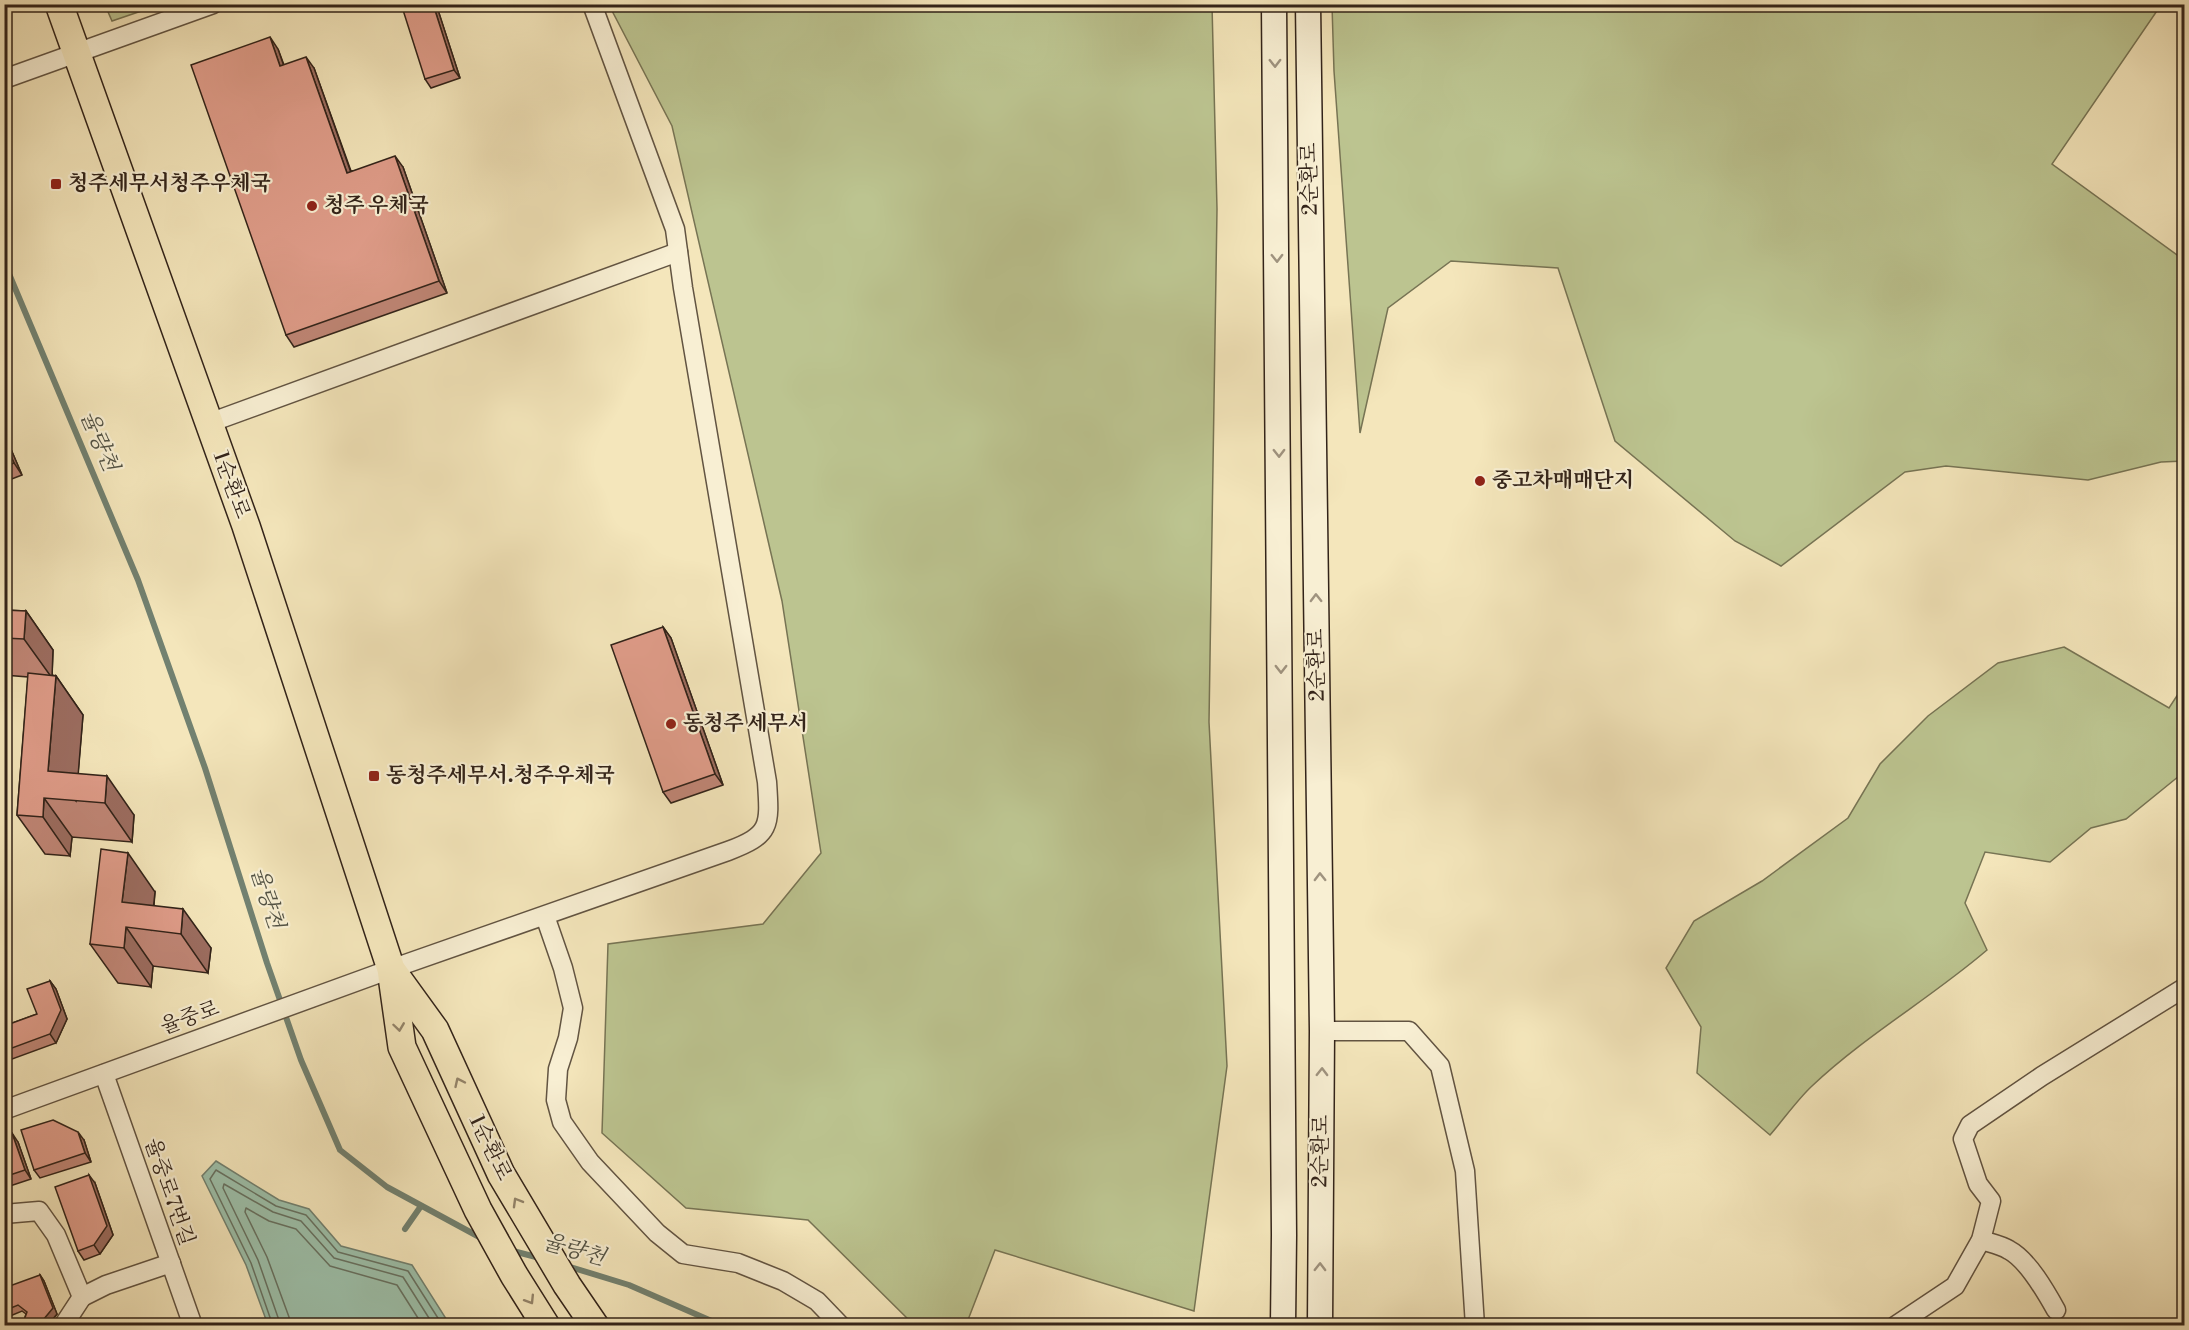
<svg xmlns="http://www.w3.org/2000/svg" width="2189" height="1330" viewBox="0 0 2189 1330" font-family="'Libre Bodoni','Noto Serif KR',serif">
<rect width="100%" height="100%" fill="#f4e6bb"/>
<filter id="stains"><feTurbulence type="fractalNoise" baseFrequency=".00333" numOctaves="4"/><feColorMatrix values="0 0 0 0 .2 0 0 0 0 .09 0 0 0 0 .02 0 0 0 .5 -.17"/></filter>
<radialGradient id="worn" r=".72"><stop offset=".6" stop-color="#630" stop-opacity="0"/><stop offset="1" stop-color="#630" stop-opacity=".3"/></radialGradient>
<g fill="#bcc490" stroke="#777454" stroke-width="1.5">
<polygon points="105,5 159,5 112,21"/>
<polygon points="609,5 1212,5 1217,209 1209,722 1227,1066 1194,1311 995,1250 966,1325 914,1325 808,1220 686,1208 602,1133 608,944 763,924 821,853 782,601 672,126"/>
<polygon points="1332,5 2161,5 2052,164 2184,260 2184,461 2161,462 2088,480 1946,466 1905,472 1781,566 1735,541 1615,441 1558,268 1451,261 1388,308 1360,433 1334,71"/>
<path d="M 2064,647 L 2169,708 L 2184,685 L 2184,772 L 2126,819 L 2091,828 L 2050,862 L 1985,852 L 1965,903 L 1987,950 C 1931,998 1866,1035 1812,1086 C 1797,1100 1784,1119 1770,1135 L 1697,1073 L 1701,1027 L 1666,968 L 1694,921 L 1762,881 L 1848,818 L 1880,764 L 1928,716 L 1998,663 Z"/>
</g>
<polygon fill="#9dc0aa" stroke="#728170" stroke-width="1.5" points="216,1161 279,1200 309,1209 341,1246 412,1265 450,1325 268,1325 246,1265 202,1176"/>
<g fill="none" stroke-linecap="round" stroke-linejoin="round">
<g stroke="#687262" stroke-width="1.5">
<polyline points="273,1326 251,1263 210,1179 216,1170 276,1206 306,1215 338,1252 408,1271 443,1326"/>
<polyline points="281,1326 258,1260 223,1188 224,1184 273,1212 301,1221 334,1258 403,1277 434,1326"/>
<polyline points="290,1326 289,1317 267,1257 245,1212 246,1208 269,1221 296,1229 330,1266 397,1285 423,1326"/>
</g>
<g stroke="#728170" stroke-width="6">
<polyline points="4,262 138,580 205,768 267,963 301,1060 340,1150 387,1187 483,1239"/>
<polyline points="405,1229 421,1206"/>
<polyline points="509,1250 540,1258"/>
<polyline points="567,1266 629,1285 723,1326"/>
</g>
<defs>
<g id="street">
<polyline points="4,79 213,4"/>
<polyline points="209,423 678,252"/>
<polyline points="545,916 563,968 573,1008 568,1038 558,1069 556,1100 562,1122 590,1162 657,1233 683,1254 738,1263 783,1281 817,1301 841,1326"/>
<polyline points="1322,1031 1409,1031 1440,1066 1465,1171 1475,1326"/>
<polyline points="104,1074 193,1326"/>
<path d="M 4,1110 L 391,969 L 728,851 C 771,835 770,826 767,782 L 683,288 L 675,229 L 592,4"/>
<polyline points="4,1214 39,1211 56,1235 82,1297"/>
<path d="M 1981,1240 C 1990,1243 2001,1245 2009,1250 C 2028,1260 2046,1292 2056,1310"/>
<polyline points="82,1297 106,1285 171,1263"/>
<polyline points="63,1326 82,1297"/>
<polyline points="1895,1326 1955,1286 1981,1240 1991,1201 1978,1184 1963,1139 1970,1125 2042,1076 2184,988"/>
</g>
<g id="secondary">
<polyline points="1274,4 1284,1235 1283,1326"/>
<polyline points="1308,4 1322,1031 1320,1326"/>
</g>
<g id="primary">
<polyline points="59,4 246,526 391,969 402,1047 478,1210 514,1275 546,1326"/>
<polyline points="393,972 435,1030 501,1174 567,1285 595,1326"/>
</g>
</defs>
<use href="#street" stroke="#625442" stroke-width="21"/>
<use href="#secondary" stroke="#322319" stroke-width="27"/>
<use href="#primary" stroke="#322319" stroke-width="30"/>
<use href="#street" stroke="#f8efd3" stroke-width="18"/>
<use href="#secondary" stroke="#f8efd3" stroke-width="24"/>
<use href="#primary" stroke="#f4e6bb" stroke-width="27"/>
</g>
<g fill="#c08676" stroke="#322319" stroke-width="1.5">
<polygon points="423,4 434,4 438,10 460,78 431,88 425,79"/>
<polygon points="278,49 284,65 314,68 351,171 403,167 447,293 294,347 286,335"/>
<polygon points="4,433 22,475 4,482"/>
<polygon points="4,610 26,611 53,650 52,675 56,676 83,715 78,773 134,815 132,842 72,837 70,856 45,854 17,815 28,677 4,675"/>
<polygon points="663,627 671,638 723,785 671,803 663,792"/>
<polygon points="155,892 154,905 211,948 208,973 153,966 151,987 118,983 90,944"/>
<polygon points="50,981 56,989 67,1019 56,1043 4,1062 4,1026 37,1014"/>
<polygon points="4,1136 18,1142 31,1179 4,1188"/>
<polygon points="84,1140 91,1162 40,1178 34,1170"/>
<polygon points="95,1183 113,1235 100,1254 84,1260 78,1251"/>
<polygon points="40,1275 44,1281 57,1314 47,1326 22,1326 26,1314 22,1311 10,1316 6,1310"/>
</g>
<g fill="#9c6d60" stroke="#322319" stroke-width="1.5">
<polygon points="433,4 434,4 438,10 460,78 454,70"/>
<polygon points="270,37 278,49 288,78 280,66"/>
<polygon points="306,57 314,68 355,184 347,173"/>
<polygon points="395,156 403,167 447,293 439,281"/>
<polygon points="4,433 22,475 14,463 4,441"/>
<polygon points="26,611 53,650 52,678 24,639"/>
<polygon points="663,627 671,638 723,785 715,774"/>
<polygon points="56,676 83,715 76,801 48,771"/>
<polygon points="107,776 134,815 132,842 105,803"/>
<polygon points="44,798 72,837 70,856 43,817"/>
<polygon points="128,853 155,892 151,930 122,902"/>
<polygon points="183,909 211,948 208,973 181,934"/>
<polygon points="126,927 153,966 151,987 124,948"/>
<polygon points="50,981 56,989 67,1019 56,1043 50,1034"/>
<polygon points="78,1132 84,1140 91,1162 85,1153"/>
<polygon points="12,1133 18,1142 31,1179 25,1170"/>
<polygon points="89,1175 95,1183 113,1235 100,1254 94,1245"/>
<polygon points="40,1275 44,1281 57,1314 47,1326 38,1326"/>
</g>
<g fill="#df9c89" stroke="#322319" stroke-width="1.5">
<polygon points="423,4 433,4 454,70 425,79 403,10"/>
<polygon points="270,37 280,66 306,57 347,173 395,156 439,281 286,335 191,65"/>
<polygon points="4,441 14,463 4,467"/>
<polygon points="4,610 26,611 24,639 4,638"/>
<polygon points="663,627 715,774 663,792 611,645"/>
<polygon points="28,673 56,676 48,771 107,776 105,803 44,798 43,817 17,815"/>
<polygon points="101,849 128,853 122,902 183,909 181,934 126,927 124,948 90,944"/>
<polygon points="50,981 61,1010 50,1034 4,1051 4,1026 37,1014 27,989"/>
<polygon points="53,1120 78,1132 85,1153 34,1170 21,1130"/>
<polygon points="12,1133 25,1170 4,1177 4,1136"/>
<polygon points="89,1175 107,1226 94,1245 78,1251 55,1187"/>
<polygon points="40,1275 53,1308 38,1326 22,1326 27,1312 18,1305 6,1310 4,1306 4,1288"/>
</g>
<defs><path id="oneway-chevron" d="M-2-3.5L2.5 0L-2 3.5" fill="none" stroke-width="1.6" stroke-linecap="round" stroke-linejoin="round" transform="scale(1.5)"/></defs>
<g stroke="#9f937f">
<use href="#oneway-chevron" transform="translate(1275 63) rotate(89)"/>
<use href="#oneway-chevron" transform="translate(1277 258) rotate(89)"/>
<use href="#oneway-chevron" transform="translate(1279 453) rotate(89)"/>
<use href="#oneway-chevron" transform="translate(1316 598) rotate(-91)"/>
<use href="#oneway-chevron" transform="translate(1281 669) rotate(90)"/>
<use href="#oneway-chevron" transform="translate(1320 877) rotate(-91)"/>
<use href="#oneway-chevron" transform="translate(1322 1072) rotate(-89)"/>
<use href="#oneway-chevron" transform="translate(1320 1267) rotate(-89)"/>
</g>
<g stroke="#93846a">
<use href="#oneway-chevron" transform="translate(399 1027) rotate(82)"/>
<use href="#oneway-chevron" transform="translate(459 1082) rotate(-115)"/>
<use href="#oneway-chevron" transform="translate(517 1202) rotate(-120)"/>
<use href="#oneway-chevron" transform="translate(530 1300) rotate(58)"/>
</g>
<g fill="#8f2418" stroke="#f8efd3" stroke-width="2">
<rect x="50" y="178" width="12" height="12" rx="3"/>
<circle cx="312" cy="206" r="6"/>
<circle cx="1480" cy="481" r="6"/>
<circle cx="671" cy="724" r="6"/>
<rect x="368" y="770" width="12" height="12" rx="3"/>
</g>
<g text-anchor="middle" dominant-baseline="central" stroke-width="4.5" stroke-linejoin="round" paint-order="stroke">
<g font-size="21" fill="#322319" stroke="#f8efd3">
<text transform="translate(1310 179) rotate(-91)">2순환로</text>
<text transform="translate(231 485) rotate(70)">1순환로</text>
<text transform="translate(1317 665) rotate(-91)">2순환로</text>
<text transform="translate(190 1018) rotate(-20)">율중로</text>
<text transform="translate(490 1148) rotate(64)">1순환로</text>
<text transform="translate(1321 1151) rotate(-89)">2순환로</text>
<text transform="translate(169 1192) rotate(71)">율중로7번길</text>
</g>
<g font-size="21" font-weight="bold" fill="#322319" stroke="#f8efd3" text-anchor="start">
<text x="68" y="184">청주세무서청주우체국</text>
<text x="324" y="206">청주 우체국</text>
<text x="1492" y="481">중고차매매단지</text>
<text x="683" y="724">동청주 세무서</text>
<text x="386" y="776">동청주세무서.청주우체국</text>
</g>
<g font-size="22" font-style="italic" fill="#525244" stroke="#f8efd3">
<text transform="translate(99 441) rotate(67)">율량천</text>
<text transform="translate(267 898) rotate(72)">율량천</text>
<text transform="translate(574 1250) rotate(16)">율량천</text>
</g>
</g>
<rect width="2189" height="1330" fill="none" stroke="#f4e6bb" stroke-width="24"/>
<rect x="6" y="6" width="2177" height="1318" fill="none" stroke="#322319" stroke-width="3"/>
<rect x="12" y="12" width="2165" height="1306" fill="none" stroke="#322319" stroke-width="1.5"/>
<rect width="100%" height="100%" filter="url(#stains)"/>
<rect width="100%" height="100%" fill="url(#worn)"/>
</svg>
